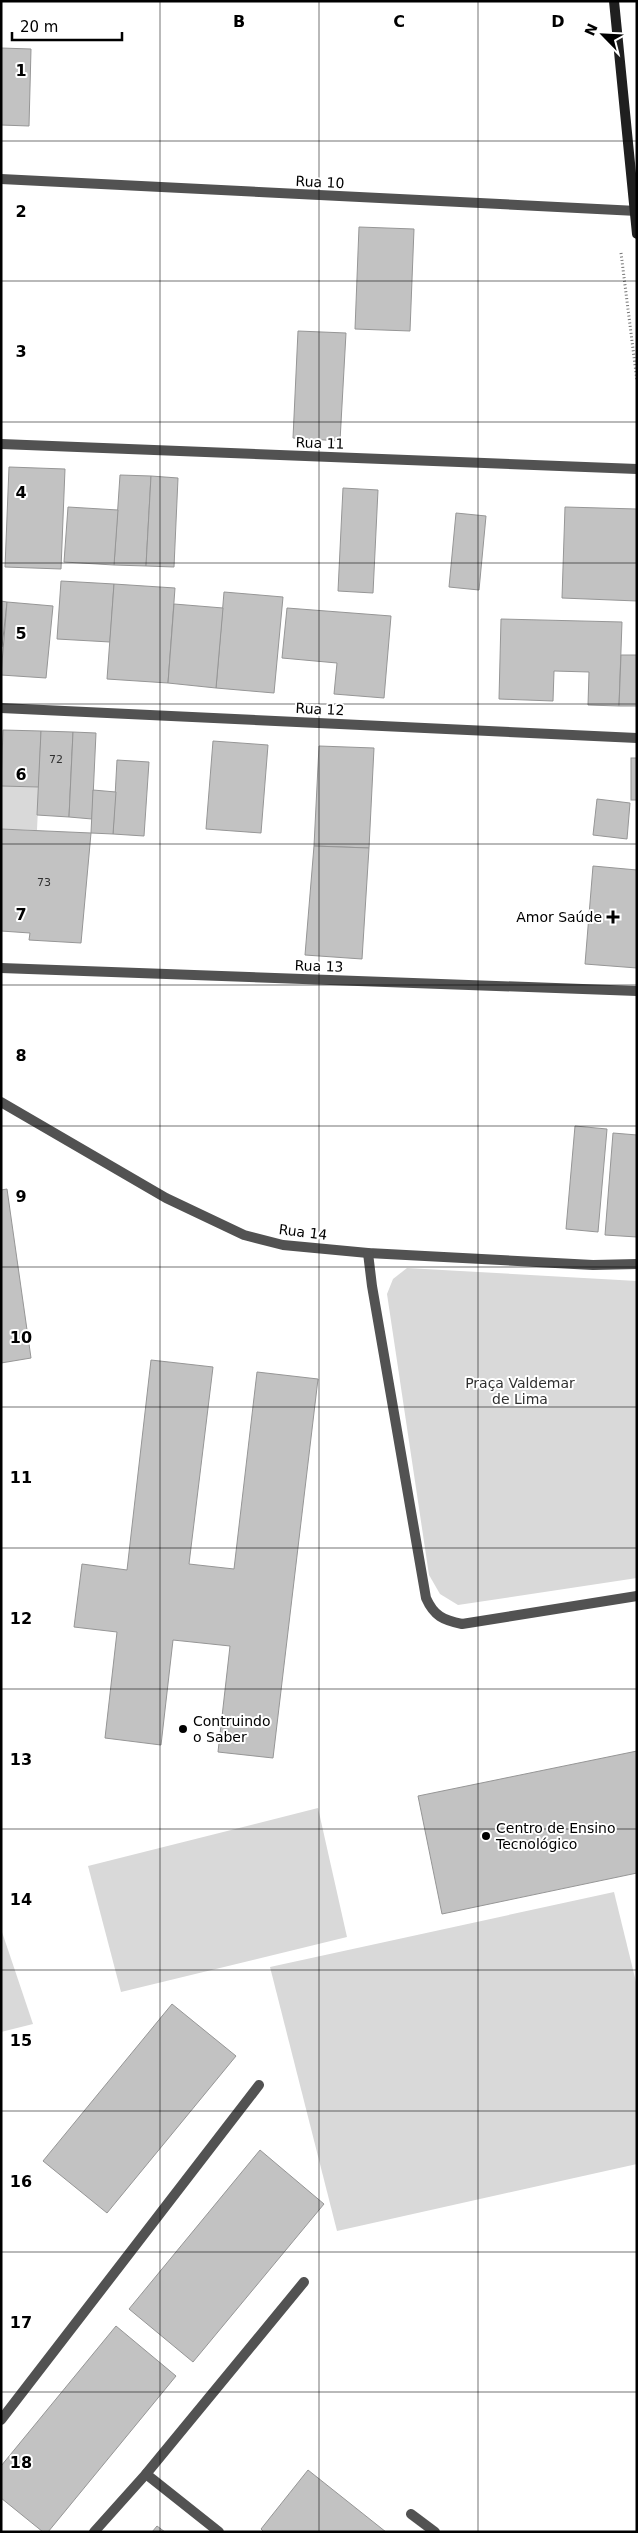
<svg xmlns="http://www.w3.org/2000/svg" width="638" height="2533" viewBox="0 0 638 2533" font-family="'DejaVu Sans',sans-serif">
<rect width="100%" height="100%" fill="#fff"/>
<g fill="#d9d9d9">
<polygon points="1,786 39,787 37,830 1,829"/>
<polygon points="407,1268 637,1281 637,1578 458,1605 440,1594 429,1575 387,1294 393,1279"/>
<polygon points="318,1808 347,1937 121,1992 88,1866"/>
<polygon points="614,1892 637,1986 637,2164 337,2231 270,1967"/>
<polygon points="1,1929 33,2024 1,2032"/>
</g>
<g fill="#c2c2c2" stroke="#969696">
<polygon points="1,48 31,49 29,126 1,125"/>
<polygon points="359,227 414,229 410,331 355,329"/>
<polygon points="298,331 346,333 340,441 293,438"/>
<polygon points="9,467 65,469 61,569 5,567"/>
<polygon points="120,475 151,476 146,566 114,565"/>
<polygon points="151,476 178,478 174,567 146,566"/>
<polygon points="343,488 378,490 373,593 338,591"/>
<polygon points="68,507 118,510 114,565 64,562"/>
<polygon points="565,507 637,509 637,601 562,598"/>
<polygon points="456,513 486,516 479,590 449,587"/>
<polygon points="61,581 114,584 110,642 57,639"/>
<polygon points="114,584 175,588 168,683 107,679"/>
<polygon points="224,592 283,597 274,693 216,688"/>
<polygon points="1,601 7,602 2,647 1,647"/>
<polygon points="7,602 53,606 46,678 1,675"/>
<polygon points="174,604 223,608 216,688 168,683"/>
<polygon points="287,608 391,616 384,698 334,694 337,663 282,658"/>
<polygon points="501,619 622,622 619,706 588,705 589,672 554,671 553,701 499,699"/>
<polygon points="621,655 637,655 637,706 619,706"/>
<polygon points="3,730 41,731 39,787 1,786"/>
<polygon points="41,731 73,732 69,817 37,815"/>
<polygon points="73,732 96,733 92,819 69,817"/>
<polygon points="213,741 268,745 261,833 206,829"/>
<polygon points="319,746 374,748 369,848 314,846"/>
<rect x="631" y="758" width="6" height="42"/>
<polygon points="117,760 149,762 144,836 113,834"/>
<polygon points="93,790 116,792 113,834 91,833"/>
<polygon points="597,799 630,803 627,839 593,835"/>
<polygon points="1,829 91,833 81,943 29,940 30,933 1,931"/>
<polygon points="314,846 369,848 362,959 305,955"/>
<polygon points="593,866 637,870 637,968 585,964"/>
<polygon points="575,1126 607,1129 598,1232 566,1229"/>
<polygon points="613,1133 637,1135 637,1237 605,1235"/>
<polygon points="7,1189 31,1358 1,1363 1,1190"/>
<polygon points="151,1360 213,1367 189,1564 234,1569 257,1372 318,1379 273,1758 218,1752 230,1646 173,1640 161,1745 105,1738 117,1632 74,1627 82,1564 127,1570"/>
<polygon points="637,1751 637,1873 442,1914 418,1796"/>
<polygon points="172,2004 236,2056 107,2213 43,2161"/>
<polygon points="260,2150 324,2204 193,2362 129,2309"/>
<polygon points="116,2326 176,2376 48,2532 43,2532 1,2498 1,2466"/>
<polygon points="308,2470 386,2532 264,2532 261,2529"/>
<polygon points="157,2526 165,2532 152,2532"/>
</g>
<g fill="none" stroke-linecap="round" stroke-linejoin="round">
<polyline stroke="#747474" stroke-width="3" stroke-dasharray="1 2.5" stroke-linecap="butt" points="621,253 637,381"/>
<g stroke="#525252" stroke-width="10">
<polyline points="1,2420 259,2085"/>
<polyline points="146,2474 219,2532"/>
<polyline points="94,2532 146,2474 304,2282"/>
</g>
<g stroke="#525252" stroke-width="10">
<polyline points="1,179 637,211"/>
<polyline points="1,444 637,469"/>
<polyline points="1,708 637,738"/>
<polyline points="1,968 637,991"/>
<polyline points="1,1102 166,1198 244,1235 283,1245 368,1253 593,1265 637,1264"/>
<path d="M 368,1253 L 372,1286 L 426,1598 C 434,1616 443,1620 462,1624 L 637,1596"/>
<polyline points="411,2514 435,2532"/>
</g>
<polyline stroke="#1f1f1f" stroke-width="10" points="614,1 637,234"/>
</g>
<path fill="none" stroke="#000" stroke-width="1" stroke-opacity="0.55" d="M 160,1 L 160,2532M 319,1 L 319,2532M 478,1 L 478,2532M 1,141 L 637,141M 1,281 L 637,281M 1,422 L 637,422M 1,563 L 637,563M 1,704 L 637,704M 1,844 L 637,844M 1,985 L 637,985M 1,1126 L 637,1126M 1,1267 L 637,1267M 1,1407 L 637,1407M 1,1548 L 637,1548M 1,1689 L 637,1689M 1,1829 L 637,1829M 1,1970 L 637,1970M 1,2111 L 637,2111M 1,2252 L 637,2252M 1,2392 L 637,2392"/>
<g fill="#000" stroke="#fff" stroke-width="2">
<path d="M610.5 909.5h5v5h5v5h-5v5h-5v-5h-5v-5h5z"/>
<circle cx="183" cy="1729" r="5"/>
<circle cx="486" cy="1836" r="5"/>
</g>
<g text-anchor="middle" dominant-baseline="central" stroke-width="4" stroke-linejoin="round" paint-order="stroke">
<g font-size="11" fill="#303030">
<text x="56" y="759">72</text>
<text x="44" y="882">73</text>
</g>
<g font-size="14" fill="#000" stroke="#fff">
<text transform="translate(320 182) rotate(3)">Rua 10</text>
<text transform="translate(320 443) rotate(2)">Rua 11</text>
<text transform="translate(320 709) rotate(3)">Rua 12</text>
<text transform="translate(319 966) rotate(2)">Rua 13</text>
<text transform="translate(303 1232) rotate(7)">Rua 14</text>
</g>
<g font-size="14" fill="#000" stroke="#fff" text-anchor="start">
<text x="602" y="917" text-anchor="end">Amor Saúde</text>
<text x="193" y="1721">Contruindo<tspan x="193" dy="16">o Saber</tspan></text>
<text x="496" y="1828">Centro de Ensino<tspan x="496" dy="16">Tecnológico</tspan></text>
</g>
<g font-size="14" fill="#303030" stroke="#fff">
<text x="520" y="1383">Praça Valdemar<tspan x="520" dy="16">de Lima</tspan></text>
</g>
</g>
<g font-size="16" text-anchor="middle" font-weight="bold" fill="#000" stroke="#fff" stroke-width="4" stroke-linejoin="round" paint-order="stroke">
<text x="239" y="27">B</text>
<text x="399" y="27">C</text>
<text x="558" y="27">D</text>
<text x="21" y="76">1</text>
<text x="21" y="217">2</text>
<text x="21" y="357">3</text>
<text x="21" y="498">4</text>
<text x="21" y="639">5</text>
<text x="21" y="780">6</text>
<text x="21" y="920">7</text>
<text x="21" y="1061">8</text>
<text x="21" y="1202">9</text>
<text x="21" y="1343">10</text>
<text x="21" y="1483">11</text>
<text x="21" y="1624">12</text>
<text x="21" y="1765">13</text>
<text x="21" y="1905">14</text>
<text x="21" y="2046">15</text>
<text x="21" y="2187">16</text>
<text x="21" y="2328">17</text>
<text x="21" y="2468">18</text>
</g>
<rect width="638" height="2533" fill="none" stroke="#000000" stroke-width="5"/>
<g transform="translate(603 35) rotate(294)" stroke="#ffffff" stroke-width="4" paint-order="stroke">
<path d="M0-4L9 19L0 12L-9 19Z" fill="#000000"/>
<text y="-8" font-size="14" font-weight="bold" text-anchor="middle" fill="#000000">N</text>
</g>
<path d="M12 32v8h110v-8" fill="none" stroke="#000000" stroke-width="2.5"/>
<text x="20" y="32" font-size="15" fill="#000000" stroke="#ffffff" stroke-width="4" paint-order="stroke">20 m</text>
</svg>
